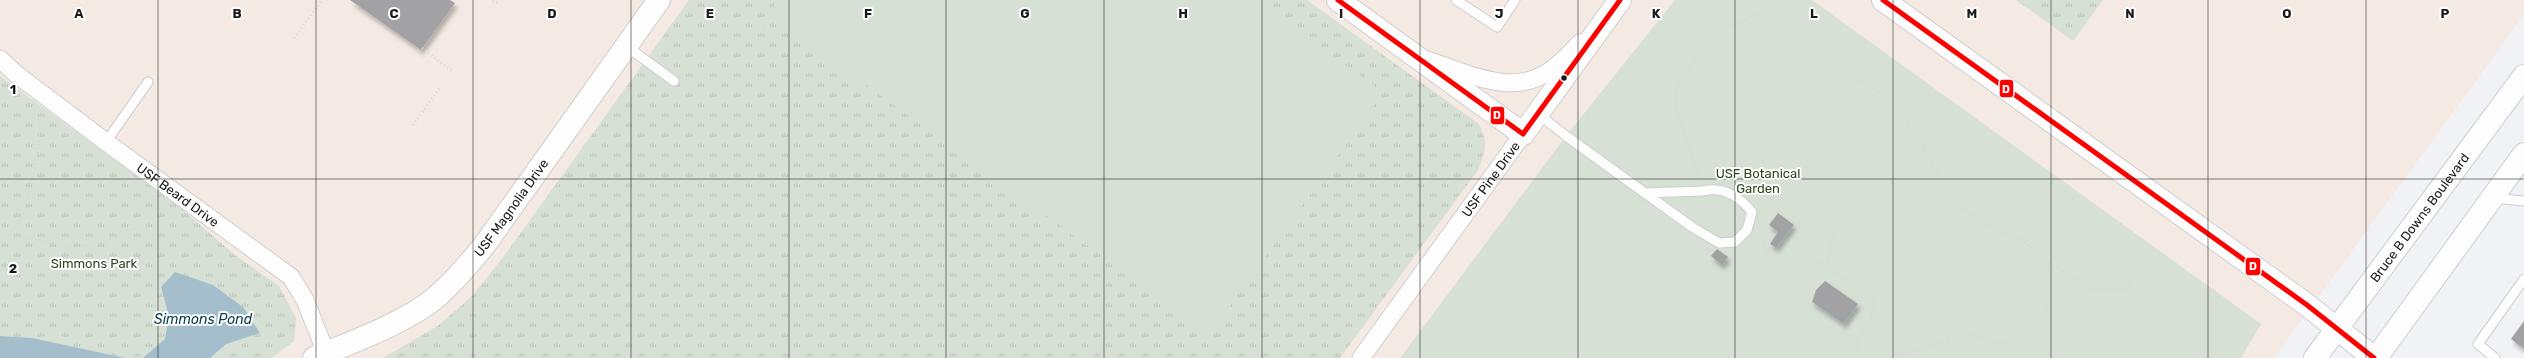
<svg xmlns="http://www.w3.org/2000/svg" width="2524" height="358" viewBox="0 0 2524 358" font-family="Rubik,sans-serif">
<defs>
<pattern id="grass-tufts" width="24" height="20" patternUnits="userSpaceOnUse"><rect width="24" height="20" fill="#d7e0d5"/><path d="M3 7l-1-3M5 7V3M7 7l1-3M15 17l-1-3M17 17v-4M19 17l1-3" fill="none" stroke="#b8c0b6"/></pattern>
<filter id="shadow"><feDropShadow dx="2.5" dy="4.5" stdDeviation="2" flood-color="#0004"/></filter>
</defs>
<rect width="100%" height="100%" fill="#f1f2f6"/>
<polygon fill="#f4eae3" points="0,0 2524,0 2524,15 2274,358 0,358"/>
<g fill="url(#grass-tufts)">
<path d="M 689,0 L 1307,0 L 1479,124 C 1488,142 1486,151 1478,170 L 1340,358 L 383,358 L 439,325 L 473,295 L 504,256 Z"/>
<polygon points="2016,0 2103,0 2073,41"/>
<polygon points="0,76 182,209 236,256 279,286 296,318 294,341 271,358 0,358"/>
</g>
<g fill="#d7e0d5">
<polygon points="778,0 1257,0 1383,92 1210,334 768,14"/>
<polygon points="1675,0 1812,0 2261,324 2241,358 1400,358 1566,136"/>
</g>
<g fill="#a5becc">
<polygon points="175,272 213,285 243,307 260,333 226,344 210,358 143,358 165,339 169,316 161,287"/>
<polygon points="0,336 32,338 125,358 0,358"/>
</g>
<g fill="#a2a2a4" filter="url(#shadow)">
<polygon points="350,0 450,0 455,3 421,50"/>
<polygon points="1778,213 1794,225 1776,248 1770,244 1778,232 1769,225"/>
<polygon points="1717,249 1728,257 1722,265 1711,256"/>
<polygon points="1825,281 1858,304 1844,324 1812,302 1816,290"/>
<polygon points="2524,321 2524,349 2511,339"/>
</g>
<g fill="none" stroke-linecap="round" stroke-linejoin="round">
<defs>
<g id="lane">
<polyline points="1456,0 1497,27 1515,0"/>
<polyline points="626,46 674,81"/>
<path d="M 1537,113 L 1566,136 L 1692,227 L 1719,243 L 1735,242 L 1747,230 L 1752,212 C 1740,197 1723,186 1703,191 L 1644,193"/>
<polyline points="106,142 148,82"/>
<polyline points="2493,198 2524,201"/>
<polyline points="2495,358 2478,344 2524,279"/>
</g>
<g id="street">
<path id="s1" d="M 0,59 L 16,74 L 106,142 L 291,277 L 305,300 L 326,353"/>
<path d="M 1427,60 C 1469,73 1515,100 1555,67 C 1564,60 1572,51 1580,43"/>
<path id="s2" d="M 1361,358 L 1523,134"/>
</g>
<g id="secondary">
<polyline points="1338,0 1523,134 1620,0"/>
<polyline points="1883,0 2307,305 2374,358"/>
<path id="s3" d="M 314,358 C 349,343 405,323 434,299 C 453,283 470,263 486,243 L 659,0"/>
<path id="s4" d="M 2315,358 L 2524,76"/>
<polyline points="2376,358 2524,154"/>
</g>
</defs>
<use href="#lane" stroke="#ceced0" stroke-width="11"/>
<use href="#street" stroke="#ceced0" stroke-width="19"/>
<use href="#secondary" stroke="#ceced0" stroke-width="24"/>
<g stroke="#d6d6d7" stroke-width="2.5" stroke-dasharray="1 3" stroke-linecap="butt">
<polyline points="493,0 499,4"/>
<polyline points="762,30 765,26"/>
<polyline points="294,38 322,0"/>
<polyline points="422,48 452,71"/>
<polyline points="413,125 441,86"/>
<polyline points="1699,178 1675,105 1678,86 1694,60 1728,26 1761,13 1775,13 1801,29 1826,50 1844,71 1887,97 1907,118 1912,134 1921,144 1938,172 1938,188 1963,209 1991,227 2020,239 2049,263 2051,294 2045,317 2019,333 2011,344 1996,343 1961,332 1950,335 1945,342 1908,353 1898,358"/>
<polyline points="1761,223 1772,230 1762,245 1769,255"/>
<polyline points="10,235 27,209 39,143 39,121"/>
<polyline points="0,238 10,235 75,247 102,243 124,231 148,225"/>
<polyline points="1828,260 1835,232"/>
<polyline points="2049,263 2095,290 2127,289 2133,281"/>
<polyline points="1797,280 1808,269 1828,260 1835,273 1875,296 1871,320 1855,343 1862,358"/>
</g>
<use href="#lane" stroke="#fdfdfe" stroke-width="9"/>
<use href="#street" stroke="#fdfdfe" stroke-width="17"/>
<use href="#secondary" stroke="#fdfdfe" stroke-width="22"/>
<defs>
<g id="bus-1">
<polyline points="1338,0 1523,134 1620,0"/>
<polyline points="1883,0 2307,305 2374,358"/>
</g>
</defs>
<use href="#bus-1" stroke="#fff" stroke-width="8"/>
<use href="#bus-1" stroke="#f00" stroke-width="5"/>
</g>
<path fill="none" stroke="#191a1c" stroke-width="1" stroke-opacity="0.55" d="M 158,0 L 158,358M 316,0 L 316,358M 473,0 L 473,358M 631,0 L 631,358M 789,0 L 789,358M 946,0 L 946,358M 1104,0 L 1104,358M 1262,0 L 1262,358M 1420,0 L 1420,358M 1578,0 L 1578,358M 1735,0 L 1735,358M 1893,0 L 1893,358M 2051,0 L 2051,358M 2208,0 L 2208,358M 2366,0 L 2366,358M 0,179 L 2524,179"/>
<circle fill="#191a1c" stroke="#fff" stroke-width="1.5" cx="1564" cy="78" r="3.5"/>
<g text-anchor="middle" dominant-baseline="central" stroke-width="4" stroke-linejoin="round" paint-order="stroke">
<g font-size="13" fill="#2a481c" stroke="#fff">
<text x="1758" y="173">USF Botanical<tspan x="1758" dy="15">Garden</tspan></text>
<text x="94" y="263">Simmons Park</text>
</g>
<g font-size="13" fill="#191a1c" stroke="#fff">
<text stroke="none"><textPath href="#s2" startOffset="221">USF Pine Drive</textPath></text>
<text stroke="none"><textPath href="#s1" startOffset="224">USF Beard Drive</textPath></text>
<text stroke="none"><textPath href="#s3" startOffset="254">USF Magnolia Drive</textPath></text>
<text stroke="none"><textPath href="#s4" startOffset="175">Bruce B Downs Boulevard</textPath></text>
</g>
<g font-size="14" font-style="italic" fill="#053a4e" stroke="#fff">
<text x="203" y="319">Simmons Pond</text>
</g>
</g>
<g font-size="13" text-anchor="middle" font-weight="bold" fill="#191a1c" stroke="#fff" stroke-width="4" stroke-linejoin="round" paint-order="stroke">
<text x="79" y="18">A</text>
<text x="237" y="18">B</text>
<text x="394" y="18">C</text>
<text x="552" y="18">D</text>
<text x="710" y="18">E</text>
<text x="868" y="18">F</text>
<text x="1025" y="18">G</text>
<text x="1183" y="18">H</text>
<text x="1341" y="18">I</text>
<text x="1499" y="18">J</text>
<text x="1656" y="18">K</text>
<text x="1814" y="18">L</text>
<text x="1972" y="18">M</text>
<text x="2130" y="18">N</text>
<text x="2287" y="18">O</text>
<text x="2445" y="18">P</text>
<text x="13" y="94">1</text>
<text x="13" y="273">2</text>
</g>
<g stroke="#fff" stroke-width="1.5">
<rect x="1999" y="79" width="15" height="19" rx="4" fill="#f00"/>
<rect x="1490" y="106" width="15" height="19" rx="4" fill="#f00"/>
<rect x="2245" y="257" width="16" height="19" rx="4" fill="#f00"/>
</g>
<g font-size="11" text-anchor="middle" font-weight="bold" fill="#fff">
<text x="2006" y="93">D</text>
<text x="1497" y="119">D</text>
<text x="2253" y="270">D</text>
</g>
</svg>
